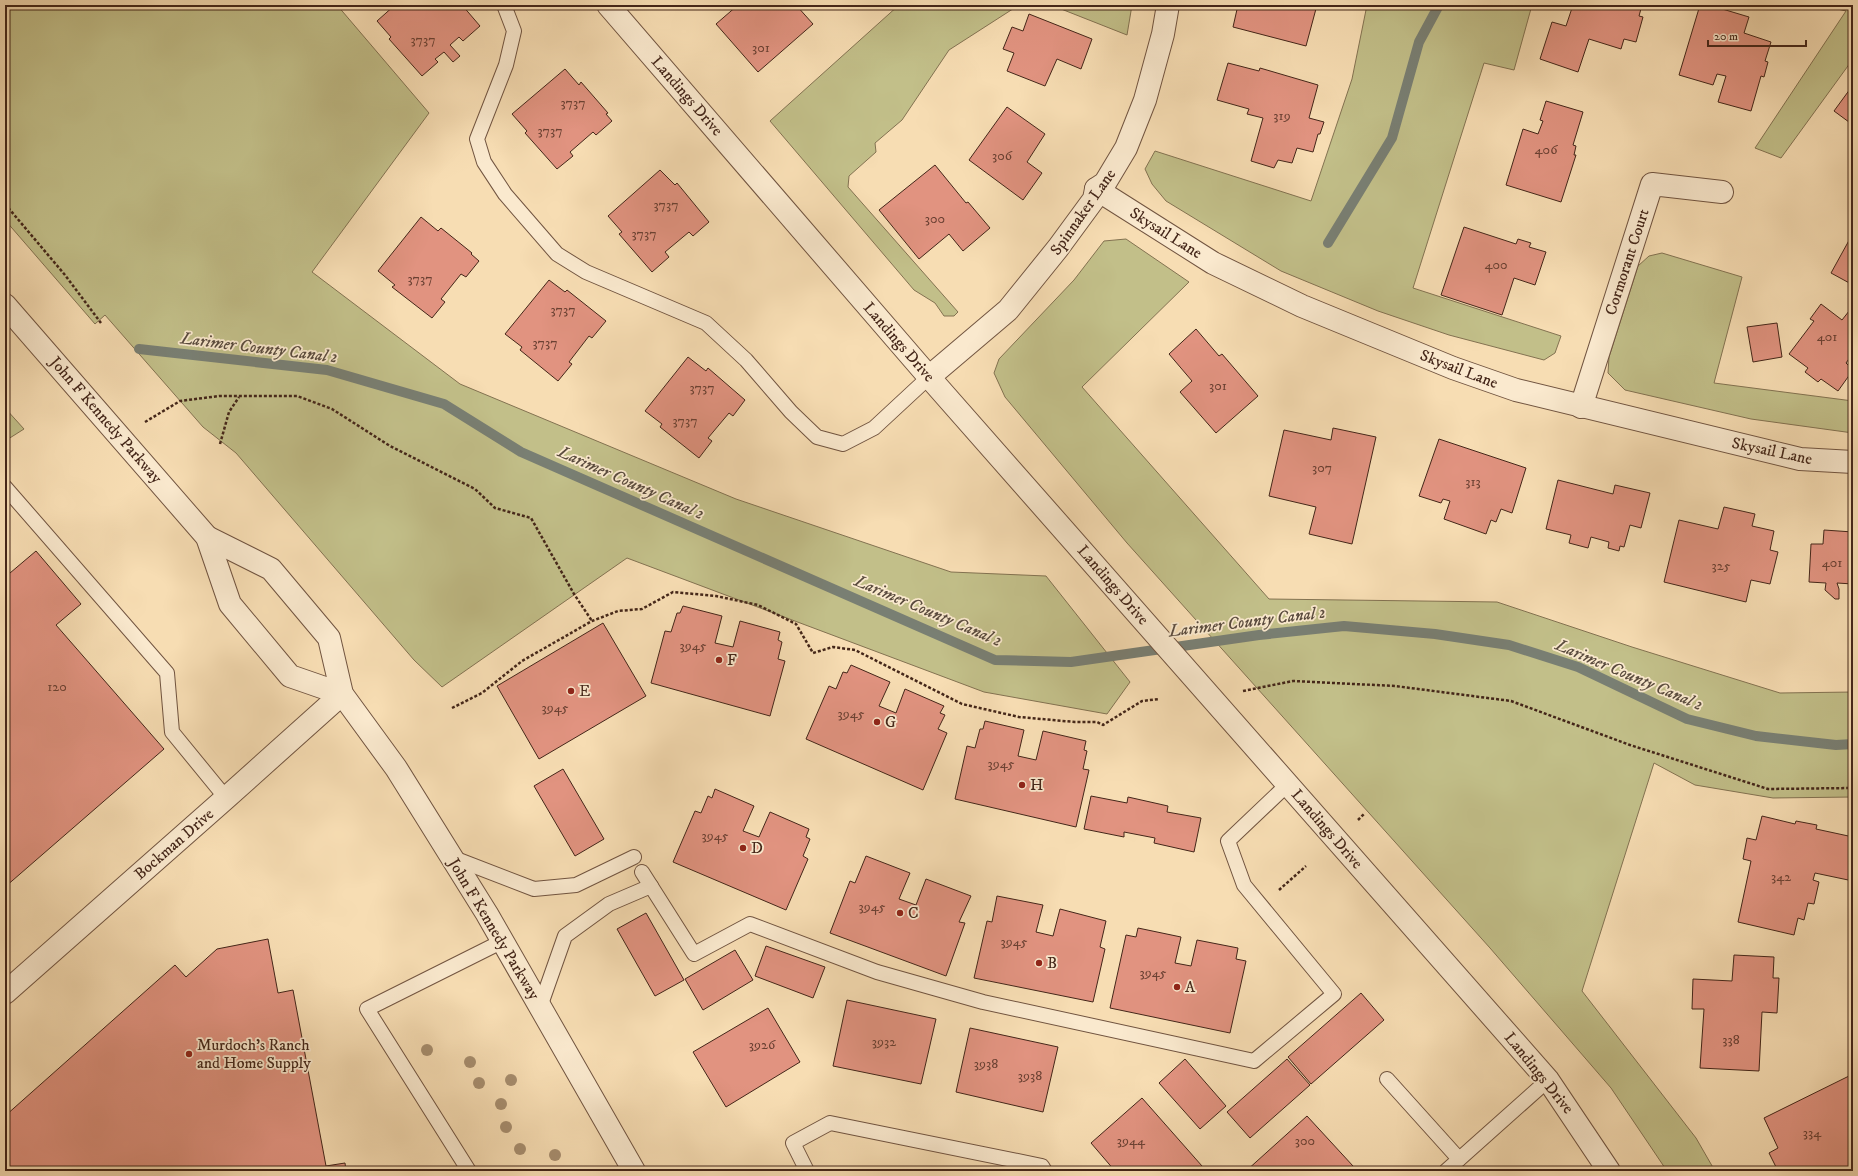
<svg xmlns="http://www.w3.org/2000/svg" width="1858" height="1176" viewBox="0 0 1858 1176" font-family="'IM FELL DW Pica',serif">
<rect width="100%" height="100%" fill="#f7ddb3"/>
<filter id="stains"><feTurbulence type="fractalNoise" baseFrequency=".005" numOctaves="4"/><feColorMatrix values="0 0 0 0 .2 0 0 0 0 .09 0 0 0 0 .02 0 0 0 .5 -.17"/></filter>
<radialGradient id="worn" r=".72"><stop offset=".6" stop-color="#630" stop-opacity="0"/><stop offset="1" stop-color="#630" stop-opacity=".3"/></radialGradient>
<g fill="#c2bf89" stroke="#837251">
<polygon points="5,5 337,5 429,113 312,272 460,384 736,499 951,572 1046,576 1130,682 1107,714 984,692 627,558 442,687 414,660 236,453 203,427 105,315 95,324 5,220"/>
<polygon points="899,5 1019,5 949,50 902,120 875,143 876,152 849,176 848,187 958,312 954,316 944,316 935,303 914,290 770,121"/>
<polygon points="1051,5 1132,5 1127,35"/>
<polygon points="1367,5 1532,5 1514,70 1484,63 1413,288 1561,336 1555,353 1544,360 1449,335 1378,311 1281,271 1166,201 1152,184 1145,169 1155,151 1311,201 1352,79"/>
<polygon points="1820,5 1853,5 1853,59 1781,158 1755,148 1846,11"/>
<polygon points="1126,239 1189,282 1082,387 1269,599 1497,602 1632,647 1780,693 1853,692 1853,797 1773,798 1695,785 1654,763 1582,991 1696,1138 1715,1171 1667,1171 1611,1088 1490,948 1127,543 1005,397 994,373 999,359 1074,280 1104,241"/>
<polygon points="1662,253 1742,277 1714,383 1853,401 1853,433 1751,419 1625,390 1608,373 1609,357 1638,266 1649,256"/>
<polygon points="5,408 24,429 5,441"/>
</g>
<g fill="none" stroke-linecap="round" stroke-linejoin="round">
<g stroke="#797f73" stroke-width="10">
<polyline points="1328,243 1392,138 1419,42 1439,5"/>
<polyline points="139,349 327,370 444,404 521,452 995,660 1071,662 1259,635 1344,626 1435,634 1509,645 1578,667 1687,719 1756,736 1836,745 1853,744"/>
</g>
</g>
<g fill="#e19380" stroke="#442619">
<polygon points="395,5 462,5 480,26 463,41 459,37 450,45 460,56 453,62 444,52 435,59 438,62 422,76 389,39 391,37 377,21"/>
<polygon points="738,5 796,5 813,24 758,72 716,24"/>
<polygon points="1238,5 1317,5 1306,46 1233,27"/>
<polygon points="1573,5 1642,5 1639,16 1643,17 1636,42 1624,39 1621,49 1589,39 1578,72 1540,59 1552,22 1566,26"/>
<polygon points="1700,5 1709,5 1749,17 1744,33 1771,42 1765,61 1768,62 1764,77 1761,76 1751,111 1718,102 1726,76 1717,74 1713,85 1679,75"/>
<polygon points="1029,14 1092,39 1081,69 1057,59 1045,86 1007,71 1014,53 1003,49 1012,27 1023,31"/>
<polygon points="1228,63 1259,71 1260,68 1318,85 1309,118 1324,122 1320,134 1318,134 1313,152 1297,148 1292,163 1278,160 1274,168 1251,161 1263,118 1247,114 1249,109 1217,100"/>
<polygon points="565,69 579,85 581,82 608,113 606,114 612,121 596,135 593,132 570,152 573,156 557,169 525,133 527,131 512,114"/>
<polygon points="1853,85 1853,125 1834,111"/>
<polygon points="1546,101 1583,112 1573,145 1576,146 1574,155 1576,155 1561,202 1506,185 1523,129 1538,134 1543,121 1540,120"/>
<polygon points="1007,107 1045,134 1027,162 1042,173 1023,200 969,160"/>
<polygon points="935,165 966,203 968,202 990,228 963,251 949,234 919,259 879,210"/>
<polygon points="660,170 675,185 677,183 709,222 693,236 689,232 665,252 669,257 652,272 619,234 622,232 608,216"/>
<polygon points="421,217 438,231 441,228 472,253 471,254 479,261 466,277 461,274 441,299 445,302 432,318 392,287 395,285 378,271"/>
<polygon points="1464,227 1516,244 1518,239 1531,243 1529,247 1546,252 1535,285 1514,278 1502,315 1441,295"/>
<polygon points="1852,235 1853,236 1853,285 1831,273"/>
<polygon points="549,280 565,292 567,290 606,321 592,338 589,336 569,362 572,364 558,381 520,350 522,347 505,334"/>
<polygon points="1821,304 1842,320 1853,306 1853,353 1846,363 1853,370 1838,391 1821,379 1818,382 1805,372 1808,368 1789,354 1814,321 1810,319"/>
<polygon points="1777,323 1782,357 1753,362 1747,327"/>
<polygon points="1196,329 1219,356 1222,354 1258,396 1216,433 1180,392 1192,381 1169,354"/>
<polygon points="688,357 706,371 708,368 745,400 733,416 729,413 708,438 712,441 699,458 660,427 662,424 645,411"/>
<polygon points="1333,428 1376,437 1352,544 1309,534 1316,507 1269,496 1284,430 1331,440"/>
<polygon points="1439,439 1526,468 1512,513 1501,509 1496,522 1491,520 1486,534 1444,519 1450,501 1443,499 1441,503 1419,496"/>
<polygon points="1558,480 1613,494 1615,485 1650,493 1641,528 1630,525 1624,547 1620,546 1619,551 1608,548 1609,542 1591,537 1588,548 1569,543 1571,535 1546,529"/>
<polygon points="1724,507 1755,514 1752,526 1774,531 1770,550 1778,552 1770,584 1751,580 1746,602 1664,582 1679,520 1718,529"/>
<polygon points="1824,530 1853,532 1853,584 1837,583 1839,589 1839,599 1835,599 1825,590 1826,583 1809,582 1811,544 1823,544"/>
<polygon points="36,551 81,604 56,625 164,749 5,887 5,567 10,573"/>
<polygon points="683,606 722,616 715,643 733,647 740,621 780,632 778,640 782,642 778,659 785,661 770,716 651,683 665,631 671,632 677,613 680,613"/>
<polygon points="603,623 646,696 539,759 497,686"/>
<polygon points="851,665 890,682 879,706 896,713 905,689 944,706 940,713 945,715 938,729 947,733 923,790 806,739 829,686 836,689 843,672 847,673"/>
<polygon points="985,721 1024,730 1018,756 1036,760 1043,731 1086,741 1084,750 1087,751 1083,769 1089,770 1076,827 955,799 967,746 975,748 980,729 983,729"/>
<polygon points="563,769 604,839 575,856 534,786"/>
<polygon points="715,789 754,806 743,831 759,837 770,812 809,829 806,837 810,839 803,856 808,859 786,910 673,862 695,811 701,813 708,796 712,798"/>
<polygon points="1091,796 1127,803 1128,797 1168,806 1167,812 1201,818 1194,852 1154,843 1155,838 1124,832 1124,837 1084,829"/>
<polygon points="1762,816 1795,824 1796,821 1817,825 1816,829 1853,837 1853,881 1815,873 1813,880 1819,882 1814,904 1808,903 1804,920 1798,918 1794,935 1738,922 1751,861 1743,859 1747,838 1756,840"/>
<polygon points="866,856 910,873 899,899 916,905 926,879 971,896 959,922 965,923 946,976 830,933 850,881 855,883"/>
<polygon points="997,896 1043,905 1036,932 1053,936 1060,909 1106,921 1100,947 1105,949 1093,1002 974,978 987,921 992,922"/>
<polygon points="646,913 684,980 655,996 617,929"/>
<polygon points="1138,928 1181,937 1175,963 1191,966 1197,940 1238,948 1236,959 1246,961 1230,1033 1110,1008 1126,935 1136,937"/>
<polygon points="268,939 278,993 293,990 326,1166 345,1163 346,1171 5,1171 5,1116 175,965 186,977 217,949"/>
<polygon points="766,946 825,967 813,998 755,976"/>
<polygon points="735,950 753,980 703,1010 685,979"/>
<polygon points="1734,955 1774,957 1773,978 1779,978 1777,1013 1762,1012 1759,1071 1700,1068 1704,1009 1692,1009 1693,979 1732,981"/>
<polygon points="1361,993 1384,1020 1311,1084 1288,1057"/>
<polygon points="847,1000 936,1019 921,1084 833,1066"/>
<polygon points="768,1008 800,1062 726,1107 693,1052"/>
<polygon points="970,1028 1058,1047 1043,1112 956,1092"/>
<polygon points="1185,1059 1226,1106 1200,1129 1159,1083"/>
<polygon points="1287,1059 1310,1085 1250,1138 1227,1112"/>
<polygon points="1849,1076 1853,1084 1853,1171 1778,1171 1769,1153 1778,1148 1764,1118"/>
<polygon points="1142,1098 1202,1166 1196,1171 1115,1171 1091,1143"/>
<polygon points="1307,1116 1353,1166 1348,1171 1246,1171"/>
</g>
<g fill="none" stroke-linecap="round" stroke-linejoin="round">
<defs>
<g id="service">
<polyline points="504,5 514,31 506,65 477,139 484,162 505,194 557,254 586,272 706,323 746,360 791,412 817,437 843,444 874,428 929,377"/>
<polyline points="5,487 167,673 172,732 226,798"/>
<polyline points="451,857 534,889 576,885 634,857"/>
<polyline points="642,872 694,954 750,924 877,972 983,1002 1254,1061 1334,994 1244,885 1228,841 1288,784"/>
<polyline points="540,1007 565,936 609,904 651,886"/>
<polyline points="1387,1079 1459,1159"/>
<polyline points="469,1171 367,1009 503,941"/>
<polyline points="807,1171 793,1143 830,1123 1042,1166 1045,1171"/>
<polyline points="1446,1171 1548,1080"/>
</g>
<g id="minor">
<polyline points="608,5 929,377 1548,1080 1609,1171"/>
<polyline points="1096,189 1213,263 1302,306 1453,368 1516,390 1800,459 1853,462"/>
<polyline points="929,377 1008,310 1058,248 1094,199 1096,189 1105,183 1126,148 1145,100 1163,34 1168,5"/>
<polyline points="1581,407 1652,184 1722,192"/>
<polyline points="5,993 226,798 342,694"/>
</g>
<g id="tertiary">
<polyline points="5,305 207,537 230,604 290,676 342,694"/>
<polyline points="207,537 271,569 329,638 342,694 396,768 487,914 634,1171"/>
</g>
</defs>
<use href="#service" stroke="#715440" stroke-width="16"/>
<use href="#minor" stroke="#715440" stroke-width="24"/>
<use href="#tertiary" stroke="#715440" stroke-width="24"/>
<g stroke="#442619" stroke-width="2.5" stroke-dasharray="3 2" stroke-linecap="butt">
<polyline points="5,204 65,275 101,323"/>
<polyline points="145,422 180,401 219,396 297,396 332,409 390,446 475,489 495,508 531,518 574,594 592,621"/>
<polyline points="220,444 229,412 239,397"/>
<polyline points="1243,691 1293,681 1395,686 1511,701 1630,745 1768,789 1853,788"/>
<polyline points="452,708 482,693 522,661 592,621 618,611 642,609 673,592 716,596 758,605 796,624 813,653 833,647 855,650 962,704 1019,717 1075,722 1097,722 1103,725 1142,701 1159,699"/>
<polyline points="1358,820 1364,814"/>
<polyline points="1279,890 1306,866"/>
</g>
<use href="#service" stroke="#fae9ce" stroke-width="14"/>
<use href="#minor" stroke="#fae9ce" stroke-width="22"/>
<use href="#tertiary" stroke="#fae9ce" stroke-width="22"/>
</g>
<g fill="#a68d6e">
<circle cx="427" cy="1050" r="6"/>
<circle cx="470" cy="1062" r="6"/>
<circle cx="511" cy="1080" r="6"/>
<circle cx="479" cy="1083" r="6"/>
<circle cx="501" cy="1104" r="6"/>
<circle cx="506" cy="1127" r="6"/>
<circle cx="520" cy="1149" r="6"/>
<circle cx="555" cy="1155" r="6"/>
</g>
<g fill="#8f2418" stroke="#fae9ce" stroke-width="1.5">
<circle cx="719" cy="660" r="4"/>
<circle cx="571" cy="691" r="4"/>
<circle cx="877" cy="722" r="4"/>
<circle cx="1022" cy="785" r="4"/>
<circle cx="743" cy="848" r="4"/>
<circle cx="900" cy="913" r="4"/>
<circle cx="1039" cy="963" r="4"/>
<circle cx="1177" cy="987" r="4"/>
<circle cx="189" cy="1054" r="4"/>
</g>
<g text-anchor="middle" dominant-baseline="central" stroke-width="3.5" stroke-linejoin="round" paint-order="stroke">
<g font-size="14" fill="#6b4133">
<text x="423" y="40">3737</text>
<text x="761" y="48">301</text>
<text x="573" y="103">3737</text>
<text x="1282" y="116">319</text>
<text x="550" y="131">3737</text>
<text x="1546" y="150">406</text>
<text x="1002" y="156">306</text>
<text x="666" y="205">3737</text>
<text x="935" y="219">300</text>
<text x="644" y="234">3737</text>
<text x="1496" y="265">400</text>
<text x="420" y="279">3737</text>
<text x="563" y="310">3737</text>
<text x="1827" y="337">401</text>
<text x="545" y="343">3737</text>
<text x="1218" y="386">301</text>
<text x="702" y="388">3737</text>
<text x="685" y="421">3737</text>
<text x="1322" y="468">307</text>
<text x="1473" y="482">313</text>
<text x="1832" y="563">401</text>
<text x="1721" y="566">325</text>
<text x="693" y="646">3945</text>
<text x="57" y="687">120</text>
<text x="555" y="708">3945</text>
<text x="851" y="714">3945</text>
<text x="1001" y="764">3945</text>
<text x="715" y="836">3945</text>
<text x="1781" y="877">342</text>
<text x="872" y="907">3945</text>
<text x="1014" y="942">3945</text>
<text x="1153" y="973">3945</text>
<text x="1731" y="1040">338</text>
<text x="884" y="1042">3932</text>
<text x="762" y="1045">3926</text>
<text x="986" y="1064">3938</text>
<text x="1030" y="1076">3938</text>
<text x="1812" y="1133">334</text>
<text x="1131" y="1141">3944</text>
<text x="1305" y="1141">300</text>
</g>
<g font-size="16" fill="#442619" stroke="#fae9ce">
<text transform="translate(687 96) rotate(49)">Landings Drive</text>
<text transform="translate(1083 212) rotate(-55)">Spinnaker Lane</text>
<text transform="translate(1166 233) rotate(32)">Skysail Lane</text>
<text transform="translate(1627 262) rotate(-72)">Cormorant Court</text>
<text transform="translate(899 342) rotate(49)">Landings Drive</text>
<text transform="translate(1459 369) rotate(21)">Skysail Lane</text>
<text transform="translate(106 420) rotate(49)">John F Kennedy Parkway</text>
<text transform="translate(1772 451) rotate(12)">Skysail Lane</text>
<text transform="translate(1113 585) rotate(49)">Landings Drive</text>
<text transform="translate(1327 829) rotate(49)">Landings Drive</text>
<text transform="translate(174 844) rotate(-41)">Bockman Drive</text>
<text transform="translate(494 929) rotate(59)">John F Kennedy Parkway</text>
<text transform="translate(1539 1073) rotate(51)">Landings Drive</text>
</g>
<g font-size="16" fill="#442619" stroke="#fae9ce" text-anchor="start">
<text x="727" y="660">F</text>
<text x="579" y="691">E</text>
<text x="885" y="722">G</text>
<text x="1030" y="785">H</text>
<text x="751" y="848">D</text>
<text x="908" y="913">C</text>
<text x="1047" y="963">B</text>
<text x="1185" y="987">A</text>
<text x="197" y="1045">Murdoch's Ranch<tspan x="197" dy="18">and Home Supply</tspan></text>
</g>
<g font-size="17" font-style="italic" fill="#5a4b3e" stroke="#fae9ce">
<text transform="translate(259 348) rotate(7)">Larimer County Canal 2</text>
<text transform="translate(631 483) rotate(24)">Larimer County Canal 2</text>
<text transform="translate(928 611) rotate(23)">Larimer County Canal 2</text>
<text transform="translate(1247 622) rotate(-7)">Larimer County Canal 2</text>
<text transform="translate(1629 675) rotate(23)">Larimer County Canal 2</text>
</g>
</g>
<rect width="1858" height="1176" fill="none" stroke="#f7ddb3" stroke-width="20"/>
<rect x="6" y="6" width="1846" height="1164" fill="none" stroke="#442619" stroke-width="2"/>
<rect x="10" y="10" width="1838" height="1156" fill="none" stroke="#442619"/>
<path d="M1708 40v6h98v-6" fill="none" stroke="#442619" stroke-width="2"/>
<text x="1714" y="40" font-size="12" fill="#442619" stroke="#fae9ce" stroke-width="3" paint-order="stroke">20 m</text>
<rect width="100%" height="100%" filter="url(#stains)"/>
<rect width="100%" height="100%" fill="url(#worn)"/>
</svg>
